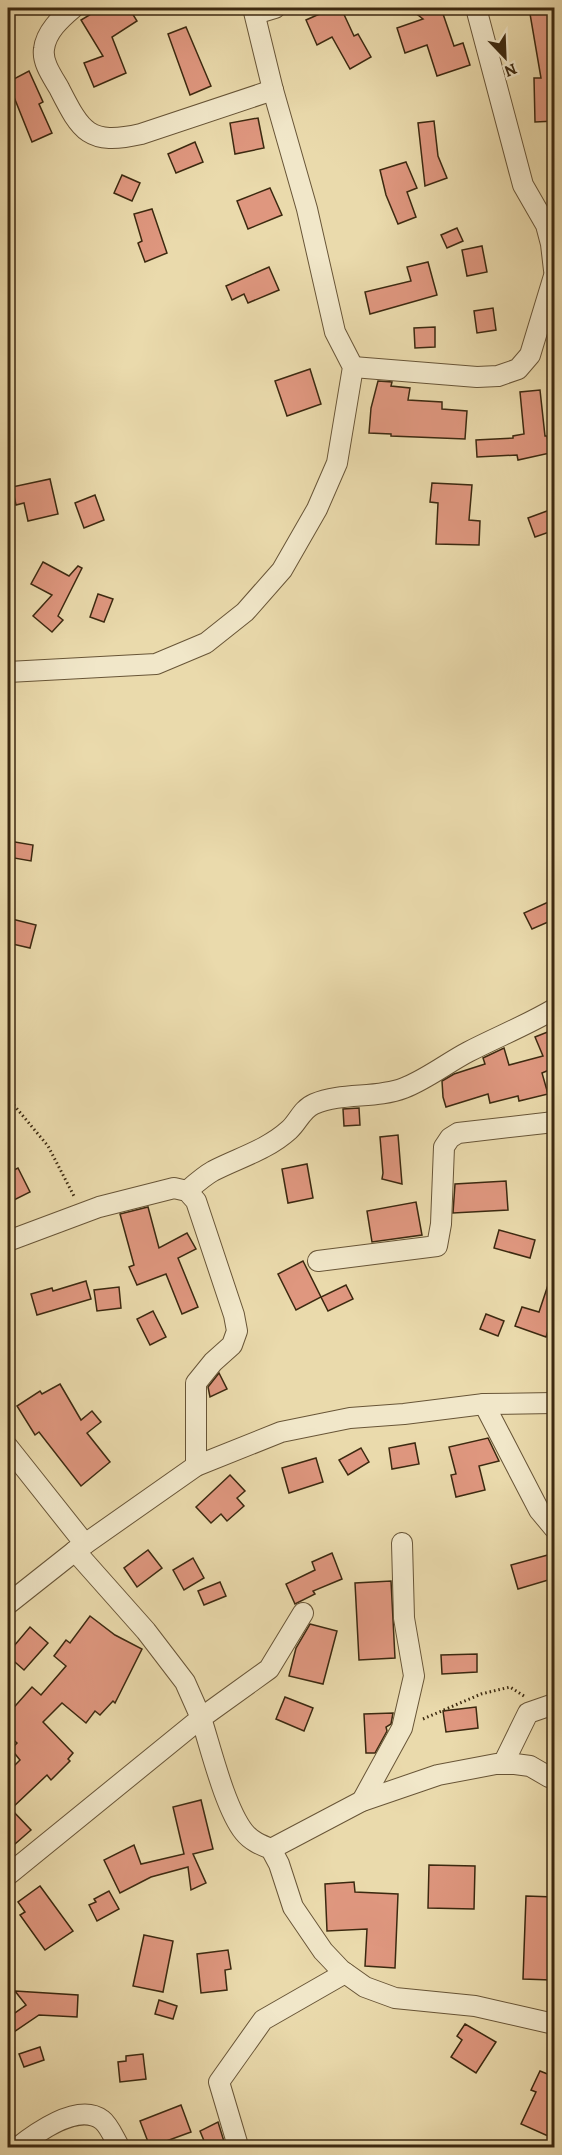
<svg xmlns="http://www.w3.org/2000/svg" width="562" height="2155" viewBox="0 0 562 2155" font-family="Alegreya,serif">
<rect width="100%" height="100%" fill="#eadaac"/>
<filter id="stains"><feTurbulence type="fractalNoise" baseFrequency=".00333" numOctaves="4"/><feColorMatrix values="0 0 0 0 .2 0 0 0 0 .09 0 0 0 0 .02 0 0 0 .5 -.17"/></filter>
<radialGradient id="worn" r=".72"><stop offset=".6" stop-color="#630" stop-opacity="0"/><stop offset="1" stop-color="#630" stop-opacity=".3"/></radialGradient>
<g fill="#df977f" stroke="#3c2910" stroke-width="1.5">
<polygon points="101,8 129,8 137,21 112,37 126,73 94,87 84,63 103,56 81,20"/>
<polygon points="333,8 341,8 354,36 358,34 371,57 350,69 332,37 317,45 306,20"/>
<polygon points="409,8 441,8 454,46 463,43 470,65 437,76 427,45 405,53 397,28 423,19"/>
<polygon points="529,8 555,8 555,121 535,122 534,78 541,78"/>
<polygon points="186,27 211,86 190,95 168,34"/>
<polygon points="29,71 43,102 39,104 52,133 32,142 8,82"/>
<polygon points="258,118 264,148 235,154 230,123"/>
<polygon points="434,121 438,156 447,178 425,186 418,123"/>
<polygon points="195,142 203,162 176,173 168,154"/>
<polygon points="406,162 417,188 407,192 416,217 398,224 386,195 380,170"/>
<polygon points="122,175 140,183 132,201 114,193"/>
<polygon points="270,188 282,215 248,229 237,201"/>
<polygon points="152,209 167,253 145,262 138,243 142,241 134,214"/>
<polygon points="457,228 463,241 447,248 441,235"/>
<polygon points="482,246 487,272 467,276 462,250"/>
<polygon points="428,262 437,295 370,314 365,292 411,281 407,267"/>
<polygon points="269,267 279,290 248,303 244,294 232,300 226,286"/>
<polygon points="493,308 496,330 477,333 474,311"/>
<polygon points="435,327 435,347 415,348 414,328"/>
<polygon points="310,369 321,404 287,416 275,381"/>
<polygon points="378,381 392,382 391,386 410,388 408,400 442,402 442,409 467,411 465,439 391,436 391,434 369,433 371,408"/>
<polygon points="540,390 545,436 547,436 550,453 518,460 517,455 477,457 476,440 513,438 513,436 524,434 520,392"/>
<polygon points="50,479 58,514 28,521 24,503 16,505 12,487"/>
<polygon points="432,483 472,485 469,520 480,521 479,545 436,544 438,503 430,502"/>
<polygon points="95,495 104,520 84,528 75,503"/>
<polygon points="555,508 555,530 535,537 528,518"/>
<polygon points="43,562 69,576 78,566 82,568 58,616 63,620 52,632 33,616 52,595 31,584"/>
<polygon points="98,594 113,599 104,622 90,617"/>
<polygon points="9,841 33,845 31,861 8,857"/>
<polygon points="555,899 555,919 532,929 524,913"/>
<polygon points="8,918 36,925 30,948 8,943"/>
<polygon points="555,1029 555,1082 549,1070 542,1073 548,1094 519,1101 518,1096 490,1103 488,1094 446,1107 443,1097 442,1081 454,1074 485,1064 483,1058 504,1048 509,1065 543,1056 535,1037"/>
<polygon points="359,1108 360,1125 344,1126 343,1109"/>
<polygon points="398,1135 402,1184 382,1179 383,1173 380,1137"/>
<polygon points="307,1164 313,1198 288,1203 282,1169"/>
<polygon points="18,1168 30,1192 8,1203 8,1173"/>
<polygon points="506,1181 508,1210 453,1213 455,1184"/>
<polygon points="416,1202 422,1235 372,1242 367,1211"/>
<polygon points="148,1207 159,1248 187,1233 196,1249 178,1258 198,1307 182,1314 166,1274 137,1285 129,1267 134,1265 120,1214"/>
<polygon points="499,1230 535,1240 530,1258 494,1248"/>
<polygon points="303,1261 321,1297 296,1310 278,1274"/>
<polygon points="552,1273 555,1273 555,1310 546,1337 515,1326 522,1307 539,1312"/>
<polygon points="86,1281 91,1299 37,1315 31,1294 52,1288 53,1291"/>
<polygon points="346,1285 353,1299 328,1311 321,1297"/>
<polygon points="119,1287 121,1308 97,1311 94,1290"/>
<polygon points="153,1311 166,1337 150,1345 137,1319"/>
<polygon points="486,1314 504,1321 498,1336 480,1329"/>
<polygon points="219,1373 227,1389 210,1397 208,1387"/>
<polygon points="60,1384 81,1420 92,1411 101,1422 87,1433 110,1462 81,1486 39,1432 35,1435 17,1406 40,1391 42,1394"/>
<polygon points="488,1438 499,1461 479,1466 485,1490 456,1497 451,1475 456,1474 449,1447"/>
<polygon points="415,1443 419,1464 392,1469 389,1448"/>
<polygon points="361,1448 369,1462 348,1475 339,1460"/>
<polygon points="316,1458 323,1482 289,1493 282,1468"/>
<polygon points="230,1475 245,1491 237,1498 244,1506 227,1521 221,1514 211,1523 196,1507"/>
<polygon points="148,1550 162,1568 137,1587 124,1568"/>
<polygon points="332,1553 342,1579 313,1591 315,1594 295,1604 286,1584 315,1570 312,1562"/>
<polygon points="555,1553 555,1578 518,1589 511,1565"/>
<polygon points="193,1558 204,1578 184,1590 173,1570"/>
<polygon points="391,1581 395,1658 359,1660 355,1583"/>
<polygon points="220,1582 226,1596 204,1605 198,1591"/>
<polygon points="90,1616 115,1635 142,1649 115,1703 113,1701 100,1715 95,1711 86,1723 62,1703 43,1722 73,1753 68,1759 70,1761 51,1780 47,1775 11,1809 31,1830 15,1844 8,1836 8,1772 20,1760 11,1749 17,1743 8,1735 8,1714 32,1687 41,1695 66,1666 54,1656 66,1640 70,1643"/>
<polygon points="310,1624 337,1631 323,1684 289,1676 296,1648"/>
<polygon points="30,1627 48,1643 24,1670 8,1656 8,1653"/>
<polygon points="477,1654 477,1672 442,1674 441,1655"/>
<polygon points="285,1697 313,1708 304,1731 276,1719"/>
<polygon points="476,1707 478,1728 446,1732 443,1711"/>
<polygon points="393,1713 391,1724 386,1727 387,1731 375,1753 366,1753 364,1714"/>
<polygon points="201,1800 213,1849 193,1854 206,1883 191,1890 188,1867 151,1877 120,1893 104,1860 134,1845 141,1864 184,1854 173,1807"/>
<polygon points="429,1865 475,1866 474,1909 428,1908"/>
<polygon points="354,1882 355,1892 398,1894 395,1968 365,1966 367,1929 327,1931 325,1884"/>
<polygon points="40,1886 73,1931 45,1950 20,1915 25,1912 18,1902"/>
<polygon points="109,1891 119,1909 97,1921 89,1905 96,1902 94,1899"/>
<polygon points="526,1896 554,1897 551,1980 523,1979"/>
<polygon points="144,1935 173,1941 163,1992 133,1986"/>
<polygon points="228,1950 231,1969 225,1970 227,1990 201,1993 197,1954"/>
<polygon points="15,1991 78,1995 77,2017 39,2015 8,2036 8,2018 26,2005"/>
<polygon points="159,2000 177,2006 173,2019 155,2014"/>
<polygon points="465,2024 496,2042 476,2073 451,2057 462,2040 457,2036"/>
<polygon points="40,2047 44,2060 24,2067 19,2054"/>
<polygon points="143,2054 146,2079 120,2082 118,2062 126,2061 126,2056"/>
<polygon points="540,2071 555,2077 555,2121 548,2136 521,2124 536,2092 531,2090"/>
<polygon points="181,2105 191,2132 150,2147 140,2121"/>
<polygon points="218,2122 226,2148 207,2148 200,2131"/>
</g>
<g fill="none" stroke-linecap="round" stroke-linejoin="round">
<defs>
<g id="minor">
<path d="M 73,8 C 60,19 46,32 44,49 C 42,62 52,76 59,88 C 81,131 88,146 141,134 L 273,90"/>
<polyline points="476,8 523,185 546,225 551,244 554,270"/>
<polyline points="255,14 275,8"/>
<polyline points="353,367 477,377 498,376 518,369 530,355 554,276"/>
<polyline points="8,672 156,664 206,643 245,612 282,570 317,509 337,463 353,367 335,332 307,209 273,90 253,8"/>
<path d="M 187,1191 C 195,1184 204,1176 213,1171 C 238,1158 267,1150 289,1130 C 298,1122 302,1109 314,1104 C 342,1092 376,1099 404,1088 C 427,1079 447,1063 468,1052 C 497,1037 527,1025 554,1009"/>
<polyline points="8,1241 99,1207 174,1188 187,1191 196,1201 234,1315 237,1331 232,1345 213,1362 196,1383 196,1466"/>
<polyline points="318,1261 437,1246 441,1224 444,1147 450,1138 458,1133 554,1122"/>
<polyline points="484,1404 539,1510 554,1528"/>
<polyline points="8,1447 85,1544"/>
<polyline points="8,1604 75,1551 196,1466 281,1432 350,1418 404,1414 484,1404 554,1403"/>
<path d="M 303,1613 L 269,1669 L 201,1718 C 211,1749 225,1808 244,1832 C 251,1841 261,1845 271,1849 L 279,1864 L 293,1907 L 323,1951 L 341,1970 L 365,1987 L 395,1998 L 475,2006 L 554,2024"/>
<polyline points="503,1764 528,1713 554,1704"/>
<polyline points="362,1801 402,1728 414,1676 404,1618 402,1543"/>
<polyline points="271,1849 362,1801 438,1775 496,1764 515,1764 530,1766 549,1777"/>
<polyline points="8,1875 201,1718 185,1682 146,1631 75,1551"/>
<polyline points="238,2146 219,2082 263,2020 345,1973"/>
<path d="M 17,2148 C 36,2133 78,2102 102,2120 C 109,2125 115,2140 120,2148"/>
</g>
</defs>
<use href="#minor" stroke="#685537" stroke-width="22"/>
<g stroke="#3c2910" stroke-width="3" stroke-dasharray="1.5 3" stroke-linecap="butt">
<polyline points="8,1098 48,1146 75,1198"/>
<polyline points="423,1719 481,1694 510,1687 524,1696"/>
</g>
<use href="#minor" stroke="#f1e7c9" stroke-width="20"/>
</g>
<rect width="562" height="2155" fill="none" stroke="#eadaac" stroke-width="30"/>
<rect x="9" y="9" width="544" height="2137" fill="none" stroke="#3c2910" stroke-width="3"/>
<rect x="15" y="15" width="532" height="2125" fill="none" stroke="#3c2910" stroke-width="1.5"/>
<g transform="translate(505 57) rotate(157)" stroke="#f1e7c9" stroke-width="4.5" paint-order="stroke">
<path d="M0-4.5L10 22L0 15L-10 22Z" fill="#3c2910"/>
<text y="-9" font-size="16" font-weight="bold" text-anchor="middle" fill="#3c2910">N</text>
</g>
<rect width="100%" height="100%" filter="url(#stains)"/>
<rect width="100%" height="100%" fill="url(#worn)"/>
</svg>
